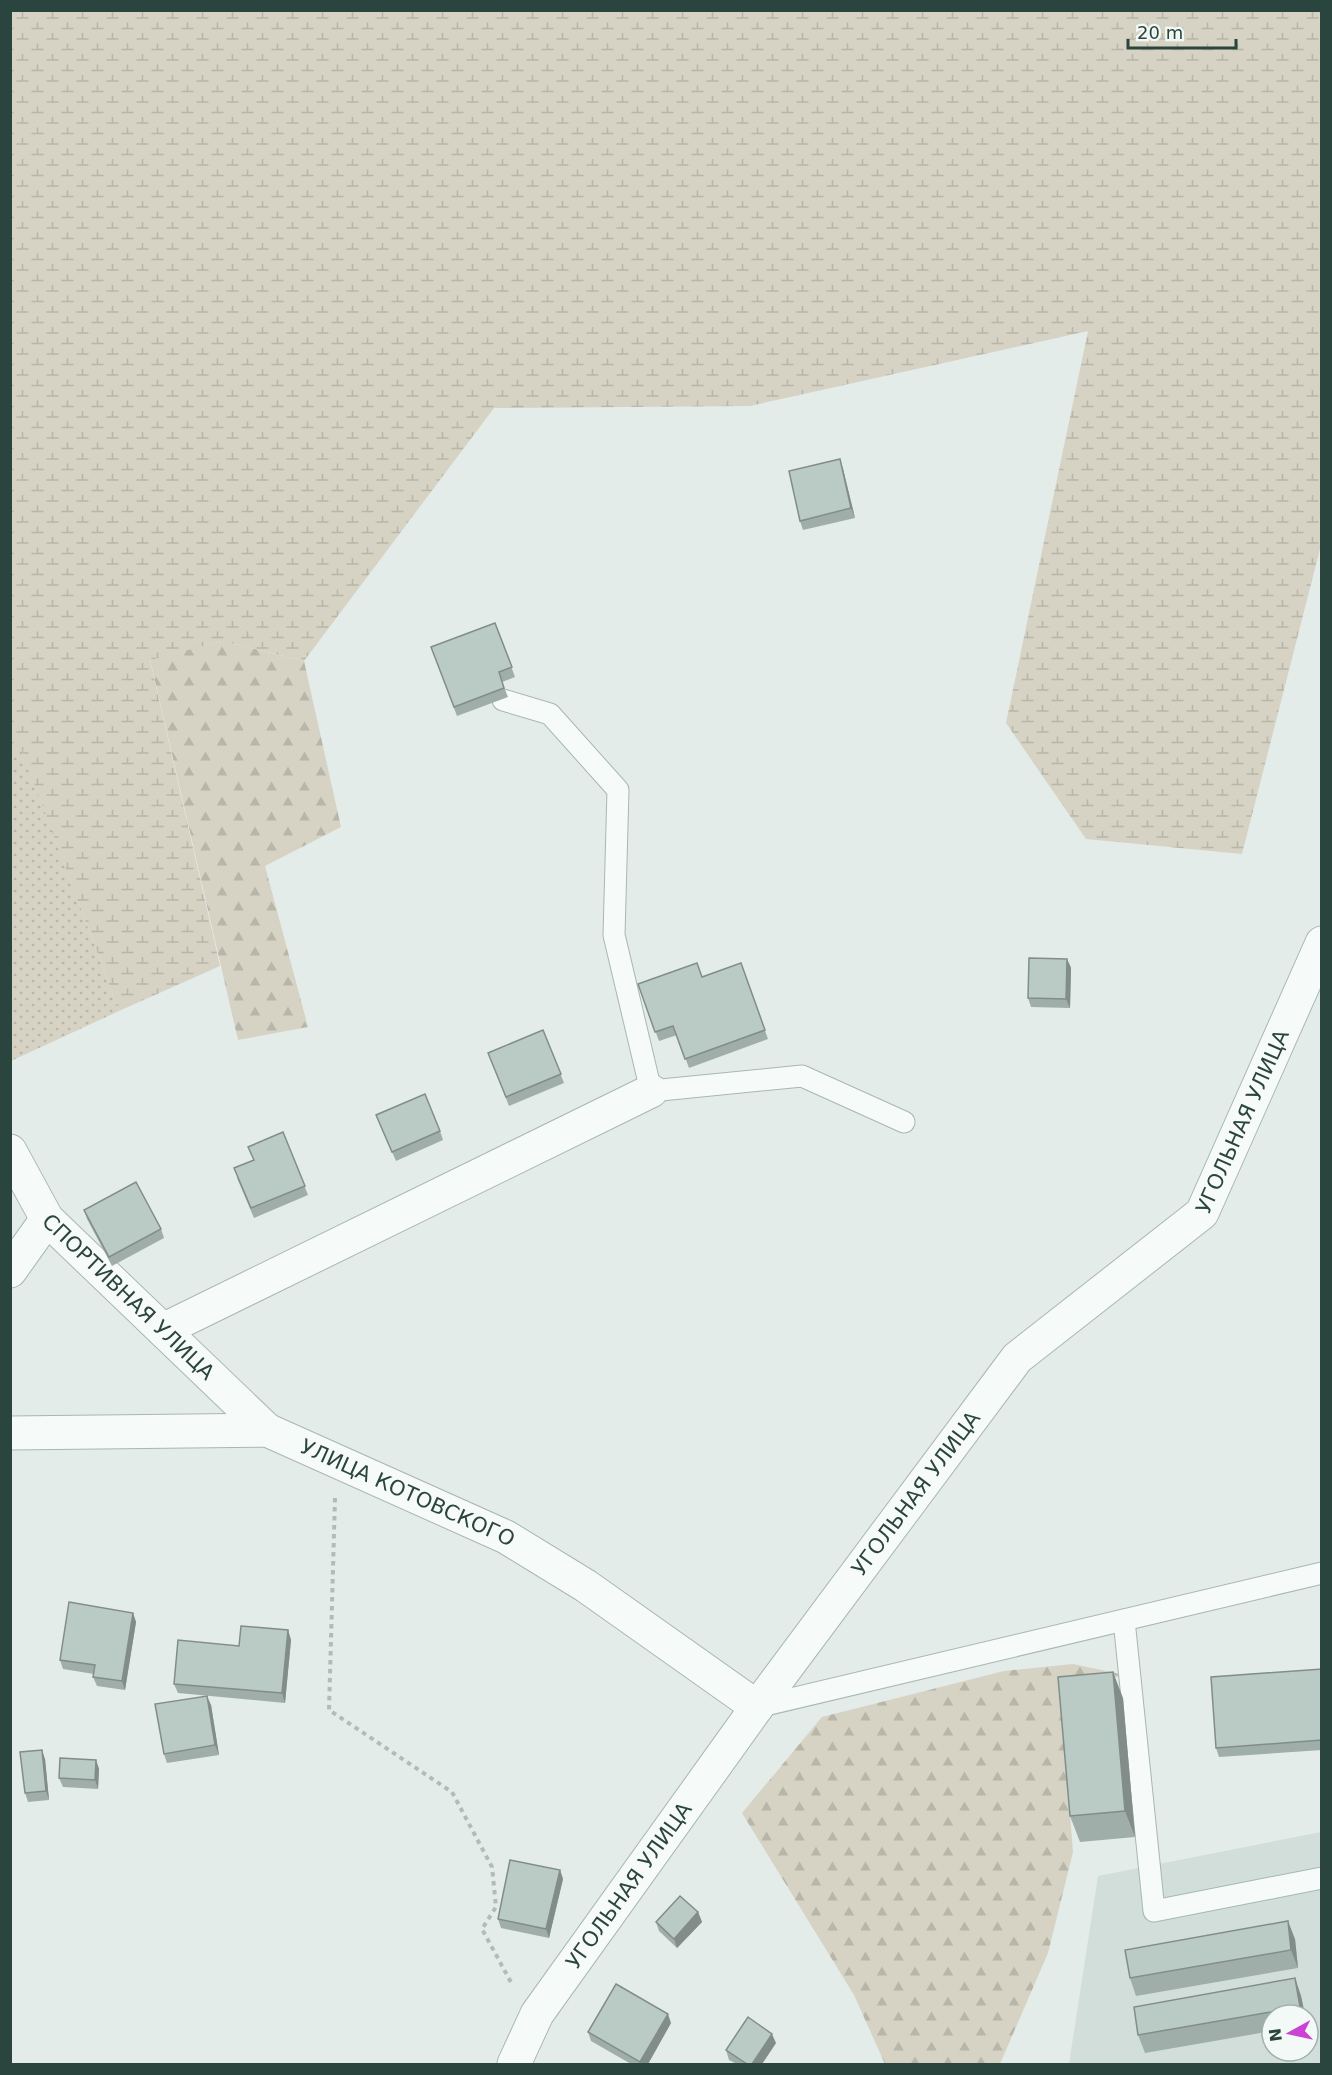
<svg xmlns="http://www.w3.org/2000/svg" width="1332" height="2075" viewBox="0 0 1332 2075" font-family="'DejaVu Sans',sans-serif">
<defs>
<pattern id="grass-dots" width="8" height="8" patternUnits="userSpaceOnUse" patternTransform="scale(1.5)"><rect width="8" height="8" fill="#d6d3c4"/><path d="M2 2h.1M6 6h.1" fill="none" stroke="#b8b6a9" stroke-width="1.8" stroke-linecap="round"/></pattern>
<pattern id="forest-firs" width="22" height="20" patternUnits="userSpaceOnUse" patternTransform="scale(1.5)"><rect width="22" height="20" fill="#d6d3c4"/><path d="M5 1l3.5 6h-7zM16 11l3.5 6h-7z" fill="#b8b6a9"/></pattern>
<pattern id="wetland-marsh" width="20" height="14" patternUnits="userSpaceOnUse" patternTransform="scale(1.5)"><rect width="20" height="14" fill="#d6d3c4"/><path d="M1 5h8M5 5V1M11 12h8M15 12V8" fill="none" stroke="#b8b6a9"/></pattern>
</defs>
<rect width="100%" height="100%" fill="#e3ece9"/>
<path fill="#d1ded9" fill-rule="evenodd" d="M 1321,1832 L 1321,2064 L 1069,2064 L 1098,1876 ZM 1272,2015 L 1308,2015 L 1308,2051 L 1272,2051 Z"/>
<polygon fill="url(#grass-dots)" points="21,747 119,1011 11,1061 10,751"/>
<g fill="url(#forest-firs)">
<polygon points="222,641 304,661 341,827 265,866 308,1027 238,1040 150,659"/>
<polygon points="1073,1664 1125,1675 1060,1690 1073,1852 1048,1953 1000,2064 885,2064 854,1995 742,1813 822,1717 1004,1671"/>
</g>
<polygon fill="url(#wetland-marsh)" points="11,10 1321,11 1321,545 1242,854 1086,839 1006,723 1088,331 750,406 494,408 304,661 222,641 150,660 220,966 119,1011 21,748 11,751"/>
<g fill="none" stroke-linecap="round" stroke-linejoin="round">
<defs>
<g id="service">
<polyline points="503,700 550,714 618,790 614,935 651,1091 802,1076 904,1122"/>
<polyline points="1124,1620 1154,1911 1322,1878"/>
<polyline points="757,1707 1322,1573"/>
</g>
<g id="minor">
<path id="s1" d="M 10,1151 L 47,1219 L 267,1430"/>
<polyline points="10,1271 47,1219"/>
<polyline points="163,1330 651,1091"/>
<path id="s2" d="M 10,1433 L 267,1430 L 506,1537 L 586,1586 L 757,1707"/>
<path id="s3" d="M 514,2064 L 537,2014 L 757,1707 L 1017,1358 L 1202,1213 L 1322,943"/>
</g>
</defs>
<use href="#service" stroke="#a8b7b2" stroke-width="23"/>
<use href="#minor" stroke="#a8b7b2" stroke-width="35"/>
<polyline stroke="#b1bcb9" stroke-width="4" stroke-dasharray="4.5 4.5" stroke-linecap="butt" points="335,1498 329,1710 452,1792 492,1867 496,1907 482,1929 513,1986"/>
<use href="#service" stroke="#f6faf9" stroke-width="21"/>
<use href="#minor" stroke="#f6faf9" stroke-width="33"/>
</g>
<g fill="#a0aea9">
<polygon points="843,469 855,518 803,530 800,521"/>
<polygon points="495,623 515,677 502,682 508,697 457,716 431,647"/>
<polygon points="1067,959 1071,968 1070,1008 1031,1007 1028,998"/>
<polygon points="741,963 768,1039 689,1068 677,1035 659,1041 638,984 702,977"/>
<polygon points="543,1030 564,1083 509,1106 488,1053"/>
<polygon points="376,1115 440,1131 443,1140 396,1161"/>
<polygon points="283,1132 308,1195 254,1218 237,1178 253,1160"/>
<polygon points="84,1210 161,1229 164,1238 112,1266 87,1219"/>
<polygon points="133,1613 136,1622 125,1690 97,1686 93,1677 94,1674 63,1669 60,1660"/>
<polygon points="288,1630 291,1640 285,1703 178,1693 174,1684 239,1646"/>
<polygon points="1322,1669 1322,1750 1219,1757 1216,1748"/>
<polygon points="1123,1698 1135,1837 1080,1842 1070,1816"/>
<polygon points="211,1705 219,1755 167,1763 164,1754"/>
<polygon points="45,1759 49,1800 28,1802 25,1793"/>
<polygon points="96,1760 99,1769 98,1789 63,1787 59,1778"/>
<polygon points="560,1870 563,1879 549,1938 501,1928 498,1919"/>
<polygon points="698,1912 702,1922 677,1948 659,1931 656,1922"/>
<polygon points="1295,1939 1298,1968 1136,1996 1130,1978"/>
<polygon points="1295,1978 1301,1996 1305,2015 1272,2015 1272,2031 1145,2053 1138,2035"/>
<polygon points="671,2023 648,2064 631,2064 591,2041 588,2032"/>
<polygon points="776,2043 762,2064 737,2064 729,2060 726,2050"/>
</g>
<g fill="#828d89">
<polygon points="840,459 843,469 855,518 851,508"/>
<polygon points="1067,959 1071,968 1070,1008 1066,999"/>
<polygon points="133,1613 136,1622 125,1690 122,1681"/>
<polygon points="288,1630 291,1640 285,1703 282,1693"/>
<polygon points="1113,1672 1123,1698 1135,1837 1125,1811"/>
<polygon points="207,1696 211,1705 219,1755 215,1745"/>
<polygon points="42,1750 45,1759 49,1800 46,1791"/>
<polygon points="96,1760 99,1769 98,1789 95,1780"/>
<polygon points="560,1870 563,1879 549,1938 546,1929"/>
<polygon points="698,1912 702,1922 677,1948 674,1939"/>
<polygon points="1288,1921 1295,1939 1298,1968 1291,1950"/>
<polygon points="1295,1978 1301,1996 1305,2015 1303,2015 1300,2007"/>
<polygon points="668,2014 671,2023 648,2064 641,2064 640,2062"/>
<polygon points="772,2034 776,2043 762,2064 752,2064"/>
</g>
<g fill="#bacac4" stroke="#828d89" stroke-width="1.5">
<polygon points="840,459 851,508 800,521 789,471"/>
<polygon points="495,623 512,667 499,672 504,688 454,707 431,647"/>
<polygon points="1029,958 1067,959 1066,999 1028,998"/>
<polygon points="697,963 702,977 741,963 765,1030 685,1059 673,1026 655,1032 638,984"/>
<polygon points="543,1030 561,1074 506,1097 488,1053"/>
<polygon points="425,1094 440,1131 392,1152 376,1115"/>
<polygon points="283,1132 305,1186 251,1208 234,1168 254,1160 248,1147"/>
<polygon points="136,1182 161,1229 109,1257 84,1210"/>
<polygon points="69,1602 133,1613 122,1681 93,1677 95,1665 60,1660"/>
<polygon points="241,1626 288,1630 282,1693 174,1684 178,1640 239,1646"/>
<polygon points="1322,1669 1322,1740 1216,1748 1211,1677"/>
<polygon points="1113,1672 1125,1811 1070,1816 1058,1677"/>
<polygon points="207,1696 215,1745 164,1754 155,1704"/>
<polygon points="42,1750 46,1791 25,1793 20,1752"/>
<polygon points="60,1758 96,1760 95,1780 59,1778"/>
<polygon points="510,1860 560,1870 546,1929 498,1919"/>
<polygon points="680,1896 698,1912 674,1939 656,1922"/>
<polygon points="1288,1921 1291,1950 1130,1978 1125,1950"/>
<polygon points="1295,1978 1300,2007 1138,2035 1134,2007"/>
<polygon points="616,1984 668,2014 640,2062 588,2032"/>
<polygon points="748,2017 772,2034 752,2064 747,2064 726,2050"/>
</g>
<g text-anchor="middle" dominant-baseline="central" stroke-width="4.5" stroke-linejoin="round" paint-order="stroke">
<g font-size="21" fill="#2a453d" stroke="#f3f9f7">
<text stroke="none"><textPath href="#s3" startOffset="1203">УГОЛЬНАЯ УЛИЦА</textPath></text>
<text stroke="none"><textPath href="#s1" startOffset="190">СПОРТИВНАЯ УЛИЦА</textPath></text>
<text stroke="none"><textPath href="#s3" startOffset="699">УГОЛЬНАЯ УЛИЦА</textPath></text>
<text stroke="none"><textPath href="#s2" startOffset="411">УЛИЦА КОТОВСКОГО</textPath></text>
<text stroke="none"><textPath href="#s3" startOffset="213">УГОЛЬНАЯ УЛИЦА</textPath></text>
</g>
</g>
<rect width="1332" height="2075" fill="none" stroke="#2a453d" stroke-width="24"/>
<g transform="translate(1290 2033) rotate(262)"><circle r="28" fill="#f3f9f7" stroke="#a3b1ad" stroke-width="1.5"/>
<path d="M0-4.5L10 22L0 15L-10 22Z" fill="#ca43d5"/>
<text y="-9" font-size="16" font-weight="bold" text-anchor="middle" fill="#2a453d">N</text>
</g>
<path d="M1128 39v9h108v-9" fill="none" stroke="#2a453d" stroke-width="3"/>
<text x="1137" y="39" font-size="18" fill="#2a453d" stroke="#f3f9f7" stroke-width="4.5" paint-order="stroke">20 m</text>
</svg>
